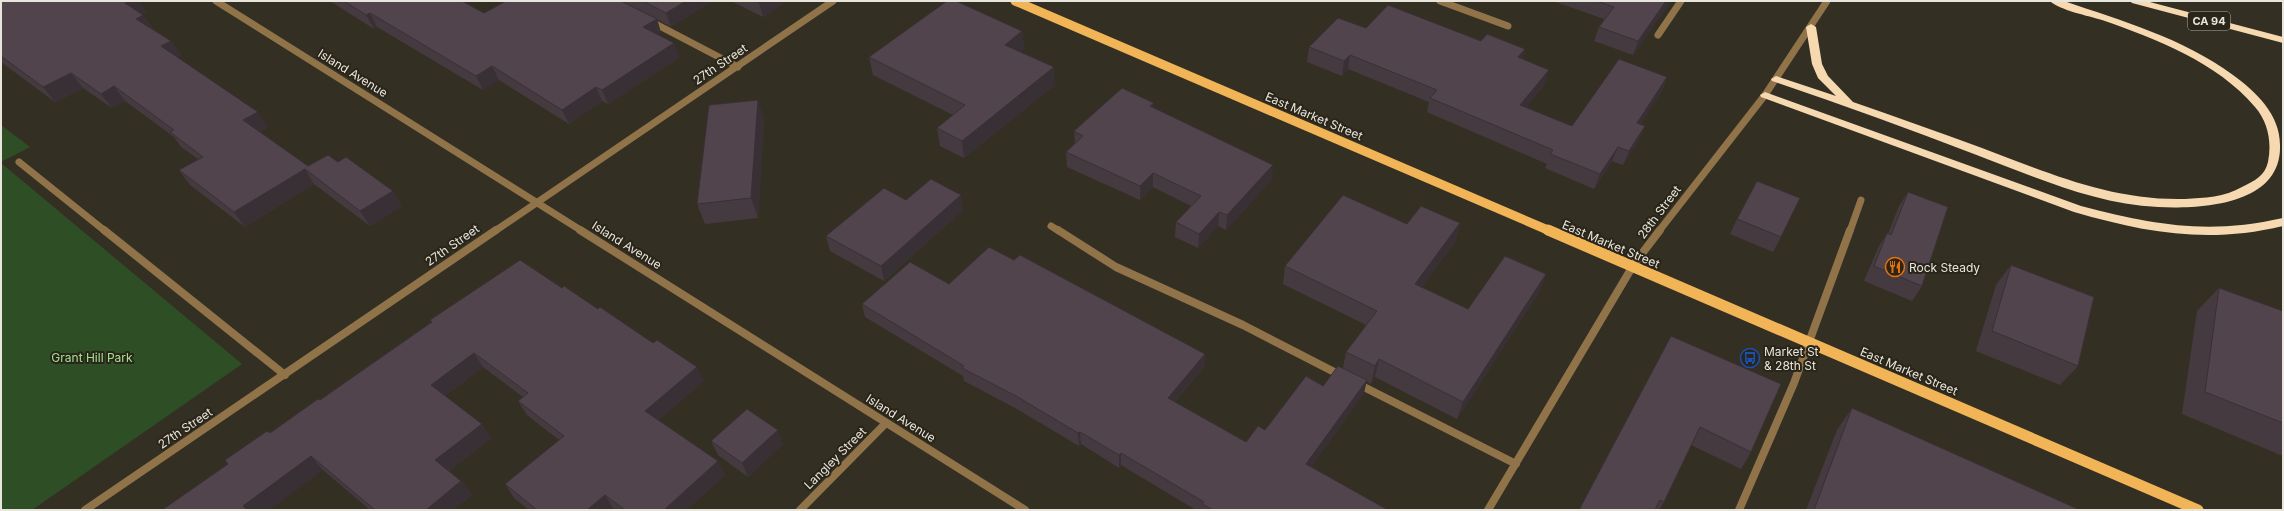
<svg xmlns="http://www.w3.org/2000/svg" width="2284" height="511" viewBox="0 0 2284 511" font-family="Inter,sans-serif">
<rect width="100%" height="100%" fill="#342f23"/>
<g fill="#2e4e26">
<polygon points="1,125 30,147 1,162"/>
<polygon points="1,163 242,364 32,510 1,510"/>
</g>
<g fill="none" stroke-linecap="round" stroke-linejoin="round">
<g stroke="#907348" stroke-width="7">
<polyline points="1440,1 1508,26"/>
<polyline points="650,21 738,67"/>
<polyline points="1658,35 1681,1"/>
<polyline points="19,162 105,231"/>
<polyline points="1051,226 1059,231"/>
<polyline points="1850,231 1861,200"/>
</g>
<g stroke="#907348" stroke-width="8">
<polyline points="104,230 285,375"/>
<polyline points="1058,230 1116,267 1243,325 1344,377"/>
<polyline points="1356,383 1516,464"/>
<polyline points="1739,510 1794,383 1850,230"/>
</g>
<polyline stroke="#907348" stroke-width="7" points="495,231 833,1"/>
<g stroke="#907348" stroke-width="8">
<polyline points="85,510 496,230"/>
<polyline points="800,510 886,423"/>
</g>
<g stroke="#907348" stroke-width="7">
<polyline points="216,1 582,231"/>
<polyline points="1659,231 1765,95 1827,1"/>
</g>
<g stroke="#907348" stroke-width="8">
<polyline points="580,230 1025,510"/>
<polyline points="1488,510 1634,264 1660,230"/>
</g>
<polyline stroke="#f1b456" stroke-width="9" points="1015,1 1550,231"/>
<polyline stroke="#f1b456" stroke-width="11" points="1548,230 2198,510"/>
<g fill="#f6d9b1" fill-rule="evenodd">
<path d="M 2050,1 L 2064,1 C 2122,21 2183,38 2233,75 C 2256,92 2280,114 2280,145 C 2282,205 2202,209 2158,207 C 2093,204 2033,176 1974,154 C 1907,128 1840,104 1772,81 L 1771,79 L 1776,76 L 1836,96 L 1818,78 L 1812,64 L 1806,27 L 1811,24 L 1816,27 L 1822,64 L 1828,76 L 1853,102 C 1896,117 1939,132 1982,148 C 2048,173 2112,201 2185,199 C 2204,198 2225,197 2242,187 C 2254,181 2265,176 2268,162 C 2272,142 2268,122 2255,107 C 2217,62 2156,39 2102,20 C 2089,16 2059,10 2050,1 Z"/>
<polygon points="2130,1 2146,1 2283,37 2283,43 2132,3"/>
<path d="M 1765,92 L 2081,206 C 2155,225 2207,235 2283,218 L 2283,226 C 2208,244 2147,233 2074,212 L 1761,97 L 1760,95 Z"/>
</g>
</g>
<g fill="#463a41">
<polygon points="1,1 147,12 141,14 143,15 153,29 171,41 181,55 177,57 268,127 260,132 308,166 338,162 402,206 370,226 314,184 245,227 190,185 179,170 198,159 181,147 174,137 125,101 112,108 83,88 55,102 1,62"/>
<polygon points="330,1 462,1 484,13 506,1 712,1 671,27 657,19 661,33 658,35 674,43 679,58 608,104 602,101 569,124 499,80 483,90 377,27 374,29"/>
<polygon points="731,1 787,1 763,17"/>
<polygon points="1553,1 1671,1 1633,55 1594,41 1599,27 1604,19"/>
<polygon points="1022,31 1024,49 1020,52 1055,85 964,158 940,146 937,128 953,115 873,75 869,57"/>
<polygon points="1481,41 1525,49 1522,58 1545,84 1526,107 1572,126 1667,77 1662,91 1640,124 1645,126 1639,140 1623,165 1612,161 1594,189 1545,168 1547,164 1427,112 1429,102 1348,69 1342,76 1307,62 1309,47"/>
<polygon points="1154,108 1272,179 1226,230 1218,226 1198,248 1175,237 1176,222 1191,206 1153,187 1140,200 1067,167 1066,152 1075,143 1074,131"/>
<polygon points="764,120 758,218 705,224 697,204"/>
<polygon points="1908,192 1922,286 1912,301 1864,281 1878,248 1887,233 1888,234 1899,206"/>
<polygon points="906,200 963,210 884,281 830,251 826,236"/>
<polygon points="1737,219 1781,237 1773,252 1730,234"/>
<polygon points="1460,223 1455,242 1422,287 1468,309 1546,274 1539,292 1457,419 1375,377 1371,384 1366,381 1364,393 1311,467 1388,510 1196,510 1121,465 1119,468 1081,444 1079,446 1017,409 964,381 963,376 865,317 862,304 949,284 1014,260 1205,354 1204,367 1175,402 1246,442 1265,430 1323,386 1343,368 1346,352 1366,325 1283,284 1285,266 1407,224"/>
<polygon points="2011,265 2078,366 2060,385 1976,351 1996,285"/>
<polygon points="562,288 704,381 658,420 718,461 725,475 686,510 615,510 613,508 611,510 529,510 514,498 505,484 559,440 527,415 518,401 523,397 483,367 445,396 491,438 449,471 461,481 472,495 453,510 370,510 323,470 228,464 270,433 320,400 431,322 430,320"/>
<polygon points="2219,288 2283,311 2283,456 2182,414 2197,311"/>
<polygon points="1671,336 1751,452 1741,469 1691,445 1664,502 1659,510 1579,510"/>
<polygon points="1852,408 2080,510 1806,510 1837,430"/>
<polygon points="711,441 783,444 748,477 718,455"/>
</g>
<g fill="#393035">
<polygon points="129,1 139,1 147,12 135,17 125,3"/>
<polygon points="686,1 712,1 671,27 666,13"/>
<polygon points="762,1 787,1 763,17 759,3"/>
<polygon points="1666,1 1671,1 1633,55 1638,41"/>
<polygon points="370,13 377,27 374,29 366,15"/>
<polygon points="143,15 153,30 136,19"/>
<polygon points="657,19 661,33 648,41 643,27"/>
<polygon points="1022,31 1024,49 1006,62 1005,45"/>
<polygon points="171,41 181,55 171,60 161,46"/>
<polygon points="674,43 679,58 608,104 602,90"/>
<polygon points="1525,49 1521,63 1518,57"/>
<polygon points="1350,55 1348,69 1342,76 1344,61"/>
<polygon points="492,66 499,80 483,90 476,76"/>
<polygon points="1054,67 1055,85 964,158 962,141"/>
<polygon points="1549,70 1545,84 1516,119 1520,105"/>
<polygon points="71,73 83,88 55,102 43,87"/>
<polygon points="1667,77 1662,91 1632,138 1637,123"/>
<polygon points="114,86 125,101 112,108 101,94"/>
<polygon points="596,87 602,101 569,124 562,110"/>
<polygon points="758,100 764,120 758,218 751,198"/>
<polygon points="1154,103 1154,118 1150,106"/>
<polygon points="258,112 268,127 254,135 243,120"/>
<polygon points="1645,126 1639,140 1623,165 1629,151"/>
<polygon points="1618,147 1612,161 1594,189 1600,174"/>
<polygon points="1273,165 1272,179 1226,230 1227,215"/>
<polygon points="305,169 314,184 245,227 234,212"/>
<polygon points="1153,173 1153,187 1140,200 1140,186"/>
<polygon points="393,191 402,206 370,226 360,211"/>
<polygon points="961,195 963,210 884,281 881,266"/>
<polygon points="1219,212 1218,226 1198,248 1199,234"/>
<polygon points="1460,223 1455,242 1411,302 1415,284"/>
<polygon points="1546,274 1539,292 1457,419 1463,402"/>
<polygon points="474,353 483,367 441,399 431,385"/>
<polygon points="1205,354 1204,367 1168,410 1168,398"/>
<polygon points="1379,359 1375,377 1371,384 1375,366"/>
<polygon points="697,367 704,381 652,425 645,411"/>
<polygon points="1367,380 1364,393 1304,477 1306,464"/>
<polygon points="482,424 491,438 445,474 435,460"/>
<polygon points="778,430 783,444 748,477 742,463"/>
<polygon points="1080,432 1081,444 1079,446 1078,433"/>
<polygon points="1121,453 1121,465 1119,468 1119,455"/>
<polygon points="311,456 323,470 270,510 246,510 243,506"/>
<polygon points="718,461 725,475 686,510 664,510"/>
<polygon points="461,481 472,495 453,510 426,510"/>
<polygon points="605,495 613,508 611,510 587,510"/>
</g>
<g fill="#51444c" stroke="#393035">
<polygon points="1,1 129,1 125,3 143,15 136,19 171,41 161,46 258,112 243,120 308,166 328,155 338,162 346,157 393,191 360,211 305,169 234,212 179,170 203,157 170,132 174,130 114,86 101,94 71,73 43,87 1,56"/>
<polygon points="344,1 462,1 484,13 506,1 621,1 657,19 643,27 674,43 602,90 596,87 562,110 492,66 476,76 370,13 366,15"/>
<polygon points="643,1 686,1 666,13"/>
<polygon points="756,1 762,1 759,3"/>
<polygon points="947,1 956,1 1022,31 1005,45 1054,67 962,141 937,128 965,105 869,57"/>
<polygon points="1597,1 1666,1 1638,41 1599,27 1614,7"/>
<polygon points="1388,5 1481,41 1487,34 1525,49 1518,57 1549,70 1520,105 1572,126 1619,59 1667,77 1637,123 1645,126 1629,151 1618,147 1600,174 1550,154 1553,150 1430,98 1437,90 1350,55 1344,61 1309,47 1338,18 1366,28"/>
<polygon points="1122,88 1154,103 1150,106 1273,165 1227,215 1219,212 1199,234 1176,222 1201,196 1153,173 1140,186 1066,152 1083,136 1074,131"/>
<polygon points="758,100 751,198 697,204 709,105"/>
<polygon points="931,179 961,195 881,266 826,236 884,188 906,200"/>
<polygon points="1757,181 1800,198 1781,237 1737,219"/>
<polygon points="1908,192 1948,207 1922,286 1874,266 1887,233 1891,235"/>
<polygon points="1343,195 1407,224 1421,206 1460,223 1415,284 1468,309 1505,256 1546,274 1463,402 1379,359 1375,366 1346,352 1377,311 1285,266"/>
<polygon points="989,247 1014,260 1020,255 1205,354 1168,398 1246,442 1258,426 1265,430 1306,376 1323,386 1338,366 1367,380 1306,464 1388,510 1213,510 1202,504 1204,502 1121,453 1119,455 1080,432 1078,433 1016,396 962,368 964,366 862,304 910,262 949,284"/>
<polygon points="520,260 562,288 564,286 598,309 600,307 653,343 657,340 697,367 645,411 718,461 664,510 625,510 605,495 587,510 537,510 505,484 564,436 518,401 528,393 474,353 431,385 482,424 435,460 461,481 426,510 375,510 311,456 243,506 247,510 162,510 228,464 225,460 267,431 270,433 318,399 320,400 432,322 430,320"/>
<polygon points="2011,265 2094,297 2078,366 1992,331"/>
<polygon points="2219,288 2283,311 2283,423 2205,392"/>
<polygon points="1671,336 1781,384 1751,452 1700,427 1664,502 1660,500 1655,510 1579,510"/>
<polygon points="1852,408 2080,510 1814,510"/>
<polygon points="747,409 778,430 742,463 711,441"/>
</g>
<defs>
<symbol id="restaurant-ring" viewBox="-11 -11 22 22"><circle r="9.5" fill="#2a2519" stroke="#e8710a" stroke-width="1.5"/><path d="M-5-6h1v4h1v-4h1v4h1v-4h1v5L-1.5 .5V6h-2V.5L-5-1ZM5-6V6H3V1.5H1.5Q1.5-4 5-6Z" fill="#e8710a"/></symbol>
<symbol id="bus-ring" viewBox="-11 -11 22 22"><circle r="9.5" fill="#2a2519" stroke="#1a4fb4" stroke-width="1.5"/><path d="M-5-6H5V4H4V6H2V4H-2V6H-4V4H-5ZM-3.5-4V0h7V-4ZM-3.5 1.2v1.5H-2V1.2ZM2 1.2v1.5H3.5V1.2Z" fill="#1a4fb4"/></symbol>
</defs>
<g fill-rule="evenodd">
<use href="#restaurant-ring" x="1884" y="256" width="22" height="22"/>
<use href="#bus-ring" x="1739" y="347" width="22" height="22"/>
</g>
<g text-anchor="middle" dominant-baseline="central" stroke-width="4" stroke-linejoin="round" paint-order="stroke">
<rect fill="#2a2519" stroke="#afaba2" stroke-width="1" x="2188" y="12" width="42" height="18" rx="3"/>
<g font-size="11" font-weight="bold" fill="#e8e5dd">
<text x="2209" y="21">CA 94</text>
</g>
<g font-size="12" fill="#e8e5dd" stroke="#2a2519">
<text transform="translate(720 64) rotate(-34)">27th Street</text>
<text transform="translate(353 73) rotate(32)">Island Avenue</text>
<text transform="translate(1314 116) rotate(23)">East Market Street</text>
<text transform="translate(1659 212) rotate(-53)">28th Street</text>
<text transform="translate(1611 244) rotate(23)">East Market Street</text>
<text transform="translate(452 245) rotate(-35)">27th Street</text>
<text transform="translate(627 245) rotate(32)">Island Avenue</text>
<text transform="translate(1909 371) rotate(23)">East Market Street</text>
<text transform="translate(901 418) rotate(32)">Island Avenue</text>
<text transform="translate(185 428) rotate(-34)">27th Street</text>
<text transform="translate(835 458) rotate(-45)">Langley Street</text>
</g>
<g font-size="12" fill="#e8e5dd" stroke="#2a2519" text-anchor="start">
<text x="1909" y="267">Rock Steady</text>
<text x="1764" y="351">Market St<tspan x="1764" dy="14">&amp; 28th St</tspan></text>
</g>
<g font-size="12" fill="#a2e192" stroke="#2a2519">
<text x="92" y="357">Grant Hill Park</text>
</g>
</g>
<rect width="2284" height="511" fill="none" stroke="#e8e5dd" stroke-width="4"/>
</svg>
